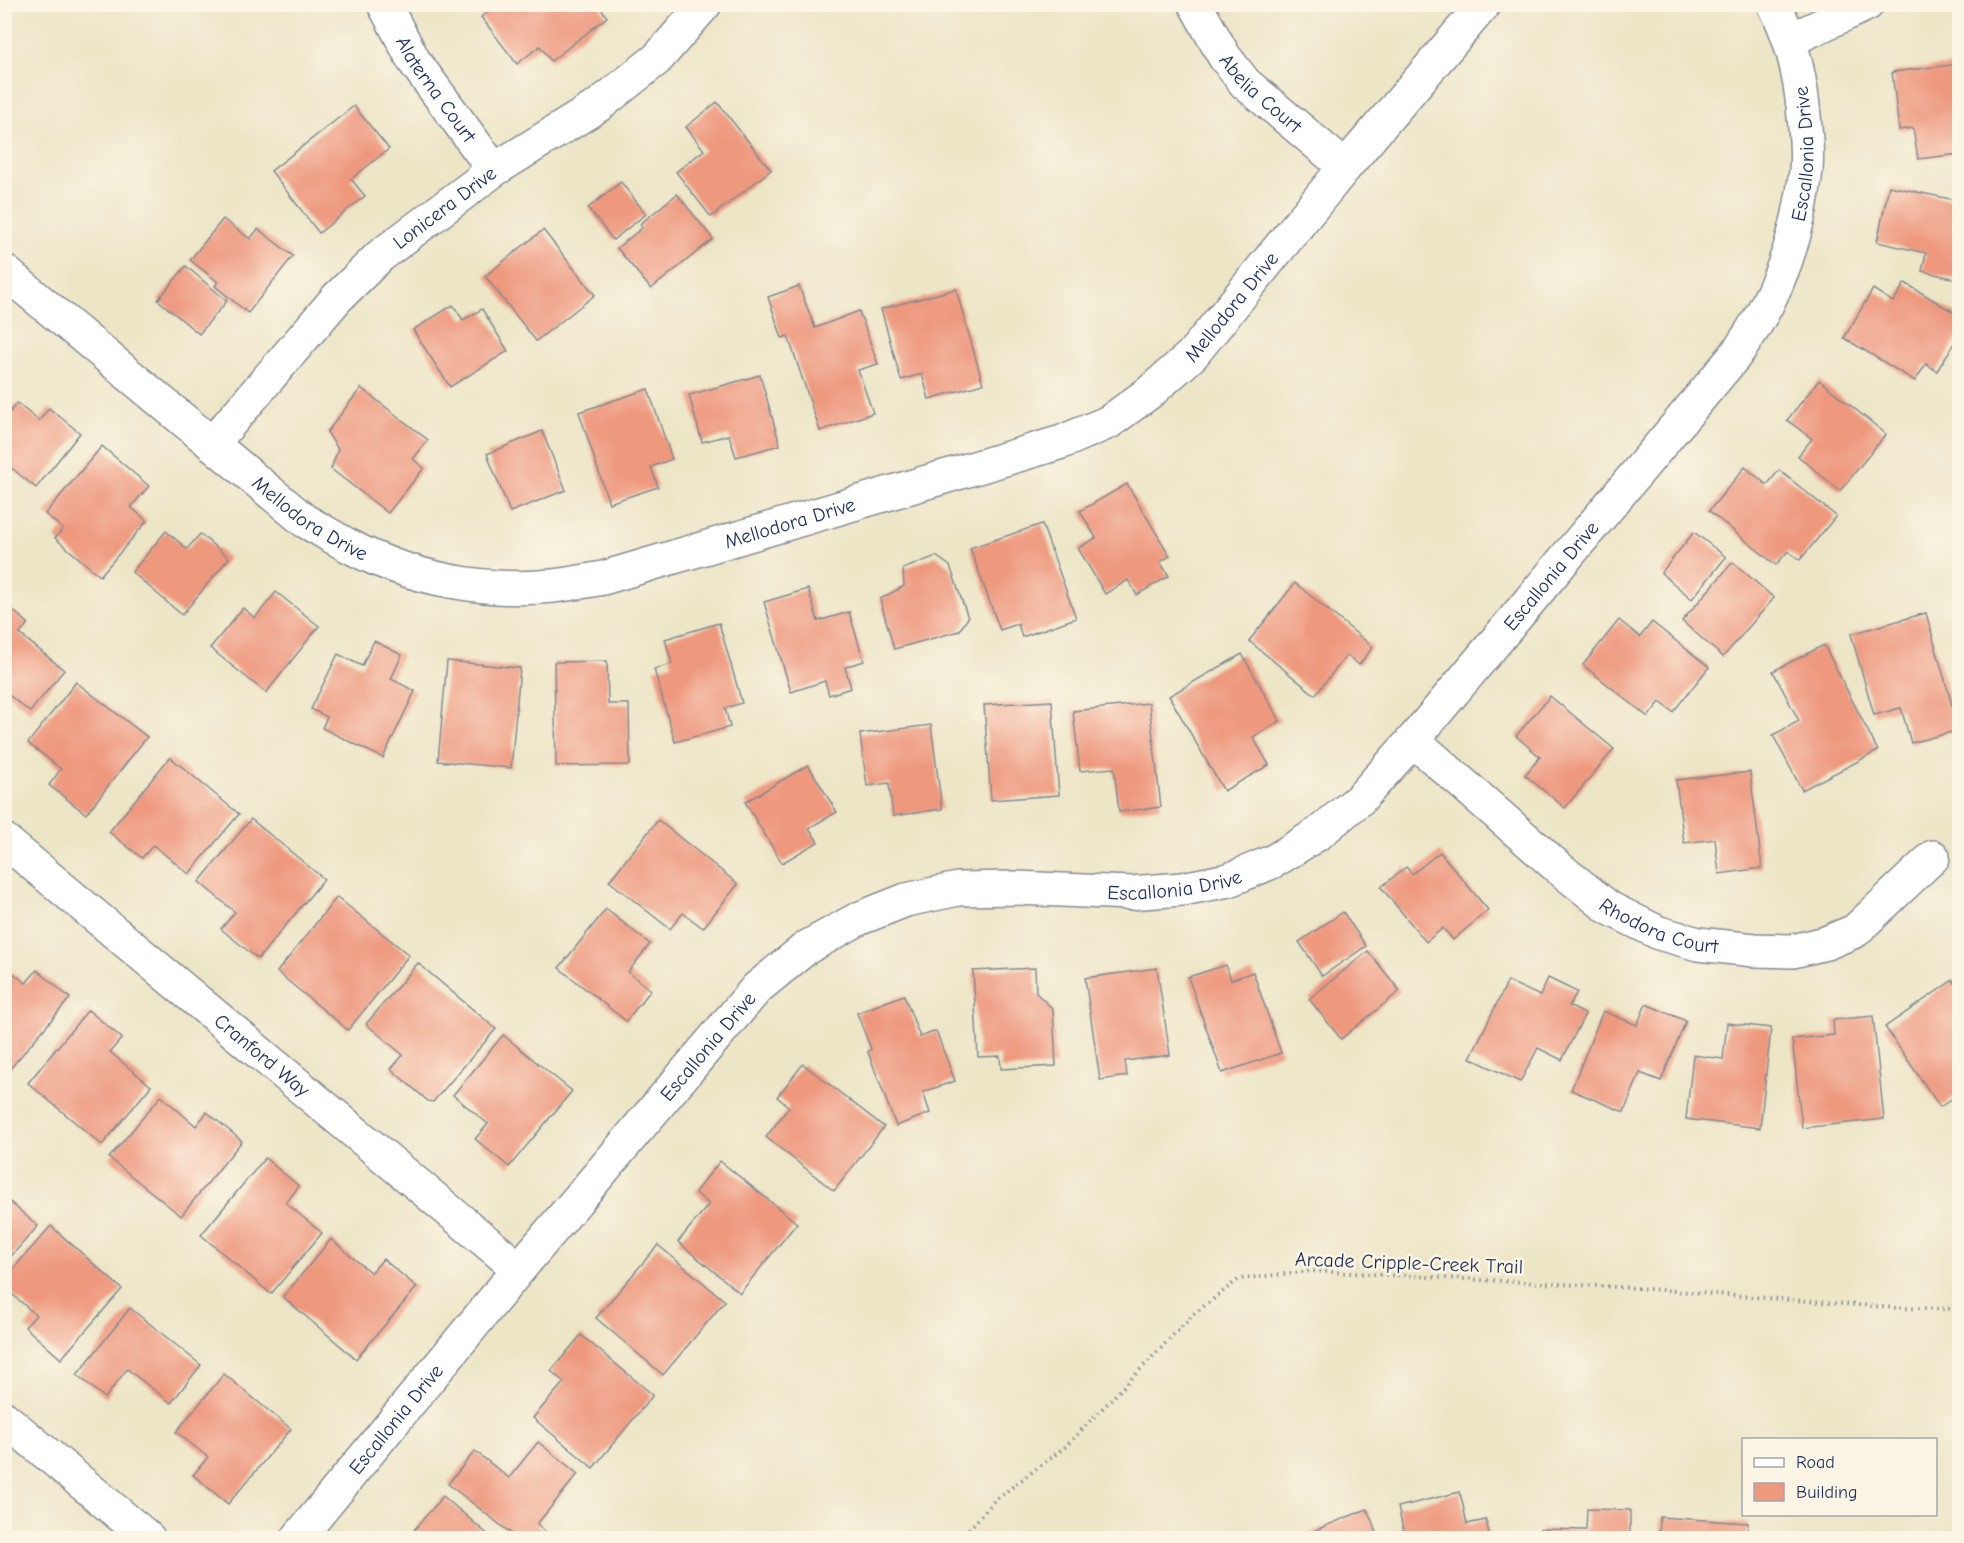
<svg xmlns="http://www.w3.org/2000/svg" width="1964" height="1543" viewBox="0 0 1964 1543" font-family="'Comic Neue',sans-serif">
<rect width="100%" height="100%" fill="#fcf5e5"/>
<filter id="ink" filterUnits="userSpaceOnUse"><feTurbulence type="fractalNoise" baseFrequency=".0167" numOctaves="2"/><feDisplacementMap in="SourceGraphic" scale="12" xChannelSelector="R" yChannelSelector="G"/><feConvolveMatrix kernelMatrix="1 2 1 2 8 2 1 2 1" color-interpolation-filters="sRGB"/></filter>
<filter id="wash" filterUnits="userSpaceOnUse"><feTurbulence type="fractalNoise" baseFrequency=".008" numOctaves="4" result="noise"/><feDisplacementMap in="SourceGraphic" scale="24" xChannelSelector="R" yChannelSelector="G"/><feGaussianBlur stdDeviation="1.35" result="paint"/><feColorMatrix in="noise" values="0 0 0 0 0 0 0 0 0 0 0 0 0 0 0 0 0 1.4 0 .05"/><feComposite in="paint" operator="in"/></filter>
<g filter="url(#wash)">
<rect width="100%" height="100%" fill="#ece5c6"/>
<g id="blocks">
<g fill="#ee987e">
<polygon points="497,4 598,4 607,17 551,61 540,46 517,64 481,17"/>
<polygon points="1960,64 1960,154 1918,159 1913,128 1899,130 1892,72"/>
<polygon points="717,102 771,170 711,217 676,172 704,150 686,127"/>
<polygon points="354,106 389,149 351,179 365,196 319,233 271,171"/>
<polygon points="621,182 646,214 613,240 588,208"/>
<polygon points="1889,186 1960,201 1960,280 1922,271 1926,253 1877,242"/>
<polygon points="677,194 713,239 651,289 617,248 642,228 640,224"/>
<polygon points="223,219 250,239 258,229 293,256 248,313 215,286 218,282 190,260"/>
<polygon points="543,230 595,295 536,341 485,276"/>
<polygon points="186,266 227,301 199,334 158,300"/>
<polygon points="1905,283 1960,316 1960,334 1937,371 1926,364 1915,381 1844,338 1873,289 1893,302"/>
<polygon points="799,286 815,328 859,311 878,364 858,370 873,413 820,431 788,336 782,338 768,297"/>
<polygon points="956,289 983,384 929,399 922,374 901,380 881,309"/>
<polygon points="453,305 463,320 482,309 508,351 450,387 413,330"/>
<polygon points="760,375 780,445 736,457 729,435 702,442 689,395"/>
<polygon points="1819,380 1886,434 1840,491 1798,456 1812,439 1787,420"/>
<polygon points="361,388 428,440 413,459 424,468 388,513 331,469 338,449 327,432"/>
<polygon points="648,389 672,459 651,467 658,487 609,503 579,412"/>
<polygon points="17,403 39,421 49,408 80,433 36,488 4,462 4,419"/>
<polygon points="542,431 566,490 510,512 487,454"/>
<polygon points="102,446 149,486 131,507 147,521 100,576 55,538 63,529 45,514"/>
<polygon points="1745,467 1767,485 1779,470 1836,516 1800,560 1788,551 1776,565 1709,511"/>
<polygon points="1127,484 1170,556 1160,562 1169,576 1137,595 1128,580 1105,594 1078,548 1096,538 1080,511"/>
<polygon points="1042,524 1076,618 1022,637 1018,624 1000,630 970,548"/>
<polygon points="166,531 187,549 200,534 229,558 182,615 132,572"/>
<polygon points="1694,532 1726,557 1692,599 1661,573"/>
<polygon points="936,556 950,566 968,618 959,631 894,649 880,599 904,586 903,569"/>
<polygon points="1733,562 1774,598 1723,657 1682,621"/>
<polygon points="1295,583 1373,647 1359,665 1347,655 1315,695 1249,641"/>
<polygon points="808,589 818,621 849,612 864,661 845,667 851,688 829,695 825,681 791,692 764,602"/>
<polygon points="276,592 319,626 266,693 210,648 243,608 255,618"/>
<polygon points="6,605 28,623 20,634 64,670 30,712 4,691 4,607"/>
<polygon points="1926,613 1959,730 1911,743 1901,708 1874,715 1851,634"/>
<polygon points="1619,620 1640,637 1652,622 1709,667 1673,712 1660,702 1648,717 1583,665"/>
<polygon points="719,623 742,703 725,708 730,727 675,742 654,669 672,664 665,639"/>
<polygon points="374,641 402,655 391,679 415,691 383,758 322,728 327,717 311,709 338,654 362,666"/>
<polygon points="1824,645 1878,751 1802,790 1773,735 1799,721 1773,671"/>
<polygon points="1242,654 1280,721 1253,737 1269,765 1224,791 1169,696"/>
<polygon points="447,661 520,668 511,768 438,761"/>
<polygon points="607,661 608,704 629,704 630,765 556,766 554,662"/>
<polygon points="76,682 147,737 86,814 49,785 61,769 28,743"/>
<polygon points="1550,696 1614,749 1565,808 1525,775 1540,757 1516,736"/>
<polygon points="1052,701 1059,795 991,800 984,705"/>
<polygon points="1149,703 1161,807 1119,812 1114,768 1080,771 1073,711"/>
<polygon points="931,725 942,809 893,816 889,783 867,786 860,734"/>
<polygon points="170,757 239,814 189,874 153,845 142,858 109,832"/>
<polygon points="808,765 837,812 809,828 818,842 782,863 745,802"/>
<polygon points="1750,772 1762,868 1719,874 1715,839 1684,843 1676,780"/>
<polygon points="251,819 324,879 258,959 221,929 235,912 199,882"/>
<polygon points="658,820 738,884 703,928 683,913 670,929 609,881"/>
<polygon points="1440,852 1488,910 1453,940 1443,928 1426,942 1381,887 1406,867 1412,874"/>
<polygon points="337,897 409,955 348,1030 277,972"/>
<polygon points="606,909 650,944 628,972 651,990 626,1021 559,968"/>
<polygon points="1343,912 1366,946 1322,976 1299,942"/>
<polygon points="1368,951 1400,991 1341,1039 1309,999"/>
<polygon points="418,963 496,1029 433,1102 428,1101 391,1069 403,1055 366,1024"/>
<polygon points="1226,965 1231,980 1253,972 1281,1053 1222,1073 1188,977"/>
<polygon points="4,966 26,983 37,970 70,998 4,1076"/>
<polygon points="1035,968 1036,993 1053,1009 1056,1066 1001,1069 1000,1056 978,1057 973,971"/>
<polygon points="1157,968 1170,1055 1125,1061 1127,1076 1100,1080 1085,978"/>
<polygon points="1548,978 1577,992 1569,1006 1585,1014 1562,1060 1538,1048 1520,1082 1470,1058 1508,981 1540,996"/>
<polygon points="1953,980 1960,990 1960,1093 1940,1107 1885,1027"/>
<polygon points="904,995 920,1037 936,1031 955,1081 923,1092 930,1113 896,1126 868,1052 871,1049 857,1013"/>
<polygon points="1646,1004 1686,1021 1661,1081 1640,1073 1624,1112 1571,1090 1603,1011 1637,1025"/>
<polygon points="88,1010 122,1038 110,1052 151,1086 102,1145 28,1083"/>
<polygon points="1873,1016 1884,1119 1802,1128 1792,1039 1834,1035 1833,1020"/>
<polygon points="1727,1023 1771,1028 1760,1128 1686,1119 1693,1055 1723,1059"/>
<polygon points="503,1035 572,1091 509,1167 475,1139 488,1124 453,1095"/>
<polygon points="803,1064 884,1127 834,1191 766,1137 789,1107 777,1097"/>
<polygon points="161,1096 196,1126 207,1112 242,1141 181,1216 109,1158"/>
<polygon points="265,1158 299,1186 286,1203 322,1233 271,1294 201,1235"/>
<polygon points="720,1161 797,1223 740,1293 678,1242 709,1204 695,1192"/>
<polygon points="4,1197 38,1226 4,1264"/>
<polygon points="51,1226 122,1289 61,1359 25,1327 36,1315 4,1287 4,1279"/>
<polygon points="331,1239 371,1273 383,1259 417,1287 356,1359 283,1297"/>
<polygon points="658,1245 725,1301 663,1375 596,1318"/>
<polygon points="130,1308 201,1365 171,1403 127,1369 105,1398 77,1375"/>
<polygon points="581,1335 653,1395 593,1468 533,1418 564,1382 551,1371"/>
<polygon points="224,1374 291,1429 228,1504 193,1475 208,1457 176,1432"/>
<polygon points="538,1442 578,1474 537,1524 551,1536 549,1538 517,1538 448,1484 475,1451 509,1478"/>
<polygon points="1460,1492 1467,1524 1486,1520 1490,1538 1405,1538 1398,1507"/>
<polygon points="443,1496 492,1538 425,1538 414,1530"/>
<polygon points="1367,1509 1379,1538 1296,1538"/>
<polygon points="1587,1509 1630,1510 1630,1538 1540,1538 1540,1529 1586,1530"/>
<polygon points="1660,1517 1748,1523 1747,1538 1659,1538"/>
</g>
</g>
</g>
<g filter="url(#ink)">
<use href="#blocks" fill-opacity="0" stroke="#848a92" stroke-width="1.5"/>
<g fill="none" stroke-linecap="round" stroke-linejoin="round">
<defs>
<g id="minor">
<path id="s1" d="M 384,4 L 414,61 L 494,170"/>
<path id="s2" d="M 1195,4 L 1224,56 L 1245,83 L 1345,167"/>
<polyline points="1790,40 1867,4"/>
<path id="s3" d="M 4,271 L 305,521 C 320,529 334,538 349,546 C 409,578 485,593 553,586 C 570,584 587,581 603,578 L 1062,442 L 1109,422 L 1150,392 L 1192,355 L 1345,167 L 1484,4"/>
<path id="s4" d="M 212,444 L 337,298 L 380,256 L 494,170 L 599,105 L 657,59 L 705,4"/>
<path id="s5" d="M 1413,740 L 1560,869 L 1609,908 L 1659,933 L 1698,944 L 1754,950 L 1793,951 L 1826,943 L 1855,931 L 1933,857"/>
<path id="s6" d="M 4,840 L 519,1269"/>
<polyline points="4,1418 148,1538"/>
<path id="s7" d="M 298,1538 L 519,1269 L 757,988 L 806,948 L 858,919 L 906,900 L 958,889 L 1016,888 L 1130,893 L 1182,889 L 1229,880 L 1274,861 L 1319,833 L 1360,799 L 1413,740 L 1734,357 C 1775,302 1799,238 1806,170 C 1808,149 1805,127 1803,106 C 1799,71 1791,36 1774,4"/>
</g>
</defs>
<use href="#minor" stroke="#848a92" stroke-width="36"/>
<polyline stroke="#848a92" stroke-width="4" stroke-dasharray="1.5 4.5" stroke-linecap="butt" points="961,1538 995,1500 1065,1447 1194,1314 1239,1279 1312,1271 1636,1288 1897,1308 1960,1309"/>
<use href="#minor" stroke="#fff" stroke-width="33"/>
</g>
</g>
<g text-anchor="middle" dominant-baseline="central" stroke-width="5" stroke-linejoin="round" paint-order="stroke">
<g font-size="20" fill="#1b2f5e" stroke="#fcf5e5">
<text stroke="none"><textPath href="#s1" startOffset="100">Alaterna Court</textPath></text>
<text stroke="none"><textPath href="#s2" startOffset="112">Abelia Court</textPath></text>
<text stroke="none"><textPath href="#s7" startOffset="2169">Escallonia Drive</textPath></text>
<text stroke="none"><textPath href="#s4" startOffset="333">Lonicera Drive</textPath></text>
<text stroke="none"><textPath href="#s3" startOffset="1402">Mellodora Drive</textPath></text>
<text stroke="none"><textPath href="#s3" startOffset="394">Mellodora Drive</textPath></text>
<text stroke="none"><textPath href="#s3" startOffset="898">Mellodora Drive</textPath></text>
<text stroke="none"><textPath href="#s7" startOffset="1665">Escallonia Drive</textPath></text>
<text stroke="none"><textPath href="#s7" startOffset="1161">Escallonia Drive</textPath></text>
<text stroke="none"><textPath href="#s5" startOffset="312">Rhodora Court</textPath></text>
<text stroke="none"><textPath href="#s7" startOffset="640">Escallonia Drive</textPath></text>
<text stroke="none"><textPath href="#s6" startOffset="336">Cranford Way</textPath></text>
<text transform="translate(1409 1263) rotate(2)">Arcade Cripple-Creek Trail</text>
<text stroke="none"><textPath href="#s7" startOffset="154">Escallonia Drive</textPath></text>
</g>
</g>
<rect width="1964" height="1543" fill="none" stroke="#fcf5e5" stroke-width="24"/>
<rect x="1742" y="1438" width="195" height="78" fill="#fcf5e5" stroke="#a2a6af" stroke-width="1.5"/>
<rect x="1754" y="1458" width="30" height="9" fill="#ffffff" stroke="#a2a6af" stroke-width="1.5"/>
<text x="1796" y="1468" font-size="18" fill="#1b2f5e">Road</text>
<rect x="1754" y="1483" width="30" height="18" fill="#ee987e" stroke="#a2a6af" stroke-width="1.5"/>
<text x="1796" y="1498" font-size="18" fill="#1b2f5e">Building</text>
</svg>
